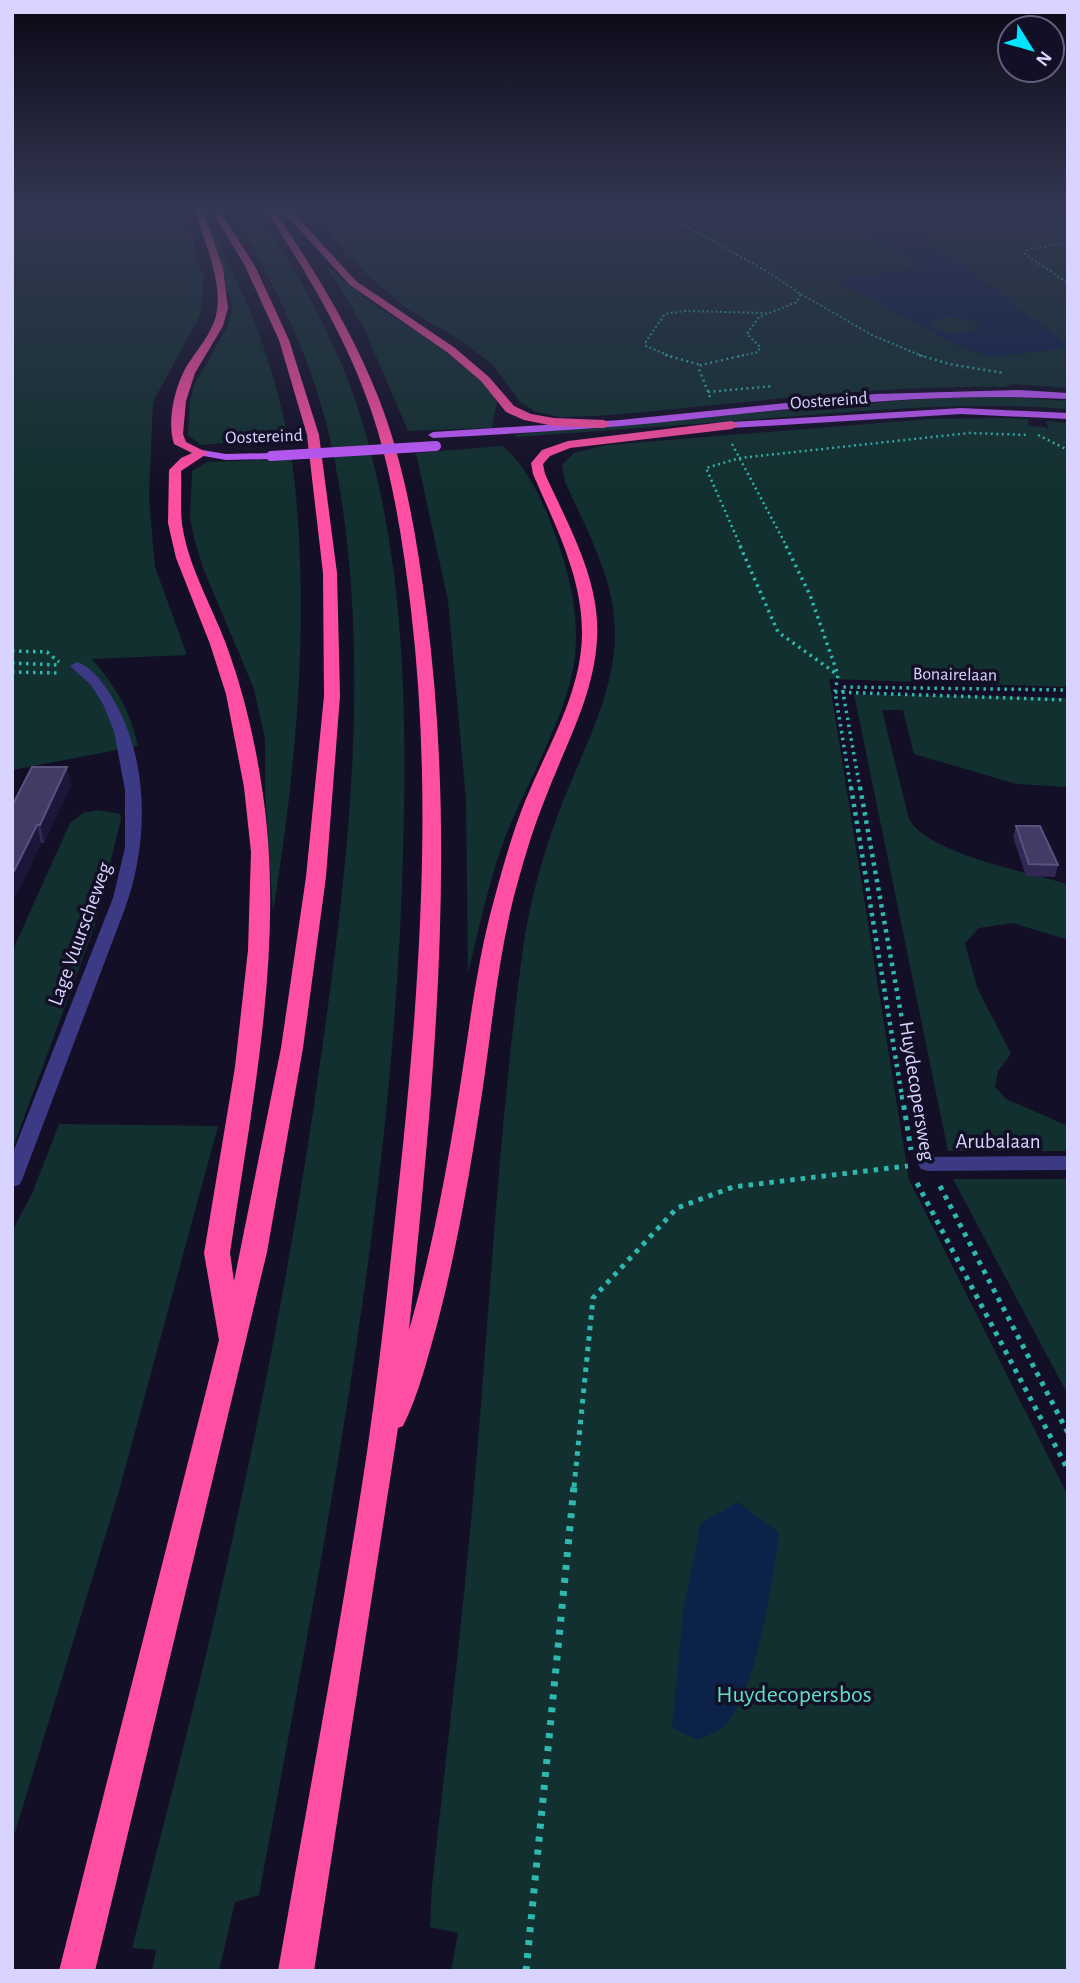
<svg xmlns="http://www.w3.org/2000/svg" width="1080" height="1983" viewBox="0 0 1080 1983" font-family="'Alegreya Sans',sans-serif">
<rect width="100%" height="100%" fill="#130f26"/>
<g fill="#12302f">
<path d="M 12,206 L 178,206 L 194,239 L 195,255 L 204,276 L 201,314 L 153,402 L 149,499 L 155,567 L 187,655 L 92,659 C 117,689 129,708 138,746 L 12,770 Z"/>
<path d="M 227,206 L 253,206 C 301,276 342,350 365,431 C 405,569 407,711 403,853 C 394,1204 323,1550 259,1895 L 235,1902 L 219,1971 L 152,1971 L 156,1950 L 132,1948 C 164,1822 198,1695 226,1568 C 265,1394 299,1219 323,1042 C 350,851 372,649 334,457 C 317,371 281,295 237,220 L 241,219 L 234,217 Z"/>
<path d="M 308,206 L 1068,206 L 1068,388 L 1012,384 L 1006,387 C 870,385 734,405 597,416 L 560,417 L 536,412 L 520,402 L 492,364 L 455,337 L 410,311 L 374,281 L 348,256 Z"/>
<path d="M 206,223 C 216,234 223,251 229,265 C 257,321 276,377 288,438 L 201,445 L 188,435 L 190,402 L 194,385 L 228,326 L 233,308 Z"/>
<path d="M 326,265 C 343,280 360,294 378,307 C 415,332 476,361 497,402 L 492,428 L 408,431 L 363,326 Z"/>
<path d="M 993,396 L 1068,401 L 1068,409 C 968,401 870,410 770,418 C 685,425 601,431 516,437 L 515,434 C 674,423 833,401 993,396 Z"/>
<path d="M 1004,418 L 1028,419 L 1029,426 L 1045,427 L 1049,431 L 1046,421 L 1068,423 L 1068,687 L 829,679 L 909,1180 L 1068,1496 L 1068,1971 L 451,1971 L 458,1933 L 430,1927 L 432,1886 C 445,1764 460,1643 471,1521 C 489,1330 497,1138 523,948 C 530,900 543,854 560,809 C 582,751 615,695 615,632 C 615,579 586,529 565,482 L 562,465 L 574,453 L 607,445 L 929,419 Z"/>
<path d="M 502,446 C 522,460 539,494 548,516 C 566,561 580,607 575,656 C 569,711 530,777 508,830 C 490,875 480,925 468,973 L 466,800 L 448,601 L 416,453 Z"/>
<path d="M 292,459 C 311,609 297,764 273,912 L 265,791 L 265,739 L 254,689 L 203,568 L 194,538 L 190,518 L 192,471 L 207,462 Z"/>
<path d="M 854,694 L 1068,698 L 1068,787 L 1016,784 L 914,754 L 903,710 L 882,710 L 909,819 C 926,853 1030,873 1068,884 L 1068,940 L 1014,923 L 979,928 L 965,943 L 977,987 L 1011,1054 L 998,1071 L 995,1087 L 1006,1099 L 1068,1126 L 1068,1151 L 948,1151 Z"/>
<polygon points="98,810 120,814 121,819 95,925 12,1150 12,952 70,823 83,813"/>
<polygon points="59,1124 218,1126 119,1491 12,1842 12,1232 33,1191"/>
<polygon points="953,1179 1068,1179 1068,1395"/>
</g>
<g fill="#0c2248" fill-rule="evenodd">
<path d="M 865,206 L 916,232 L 948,258 L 964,265 L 1067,344 L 1059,349 L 992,357 L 957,346 L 839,282 L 843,277 L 908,270 L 918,263 L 825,208 ZM 942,317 L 973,320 L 981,327 L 978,331 L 951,333 L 935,328 L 931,321 Z"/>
<path d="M 738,1502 L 779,1533 C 773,1581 757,1689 726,1724 C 720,1731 707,1735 698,1740 L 672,1728 L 684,1607 L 701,1523 Z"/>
</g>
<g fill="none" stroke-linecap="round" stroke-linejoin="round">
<g stroke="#2fb8b0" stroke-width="2" stroke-dasharray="2 2.5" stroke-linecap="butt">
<polyline points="593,206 637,216 779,206"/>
<polyline points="650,206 768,272 801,294 797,302 759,317 747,334 760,347 758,352 736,357"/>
<polyline points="1038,206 1068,220"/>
<polyline points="1068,242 1027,250 1025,254 1068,283"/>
<polyline points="801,294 872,335 924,357"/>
<polyline points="672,357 646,346 646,341 665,314 685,311 766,313"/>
</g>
<g stroke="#2fb8b0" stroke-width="2.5" stroke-dasharray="2 3.5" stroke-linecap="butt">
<polyline points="665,355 701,365"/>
<polyline points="919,355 949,364 1004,373"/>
<polyline points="708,392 773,386"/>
<polyline points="710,397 699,369 701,365 744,355"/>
<polyline points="1038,435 1068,450"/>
<polyline points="732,444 787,547"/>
<polyline points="741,547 706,468 740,458 969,433 1029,435"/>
</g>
<g stroke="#2fb8b0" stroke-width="3.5" stroke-dasharray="2.5 4.5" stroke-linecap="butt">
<polyline points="740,546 778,632 838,675"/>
<polyline points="786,546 810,595 838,675 835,692 851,789"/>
<polyline points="12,651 47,652 59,662"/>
<polyline points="12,663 58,665"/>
<polyline points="12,672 60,673"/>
<polyline points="835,692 1068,700"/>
<polyline points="860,789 842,687 1068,690"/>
</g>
<g stroke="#2fb8b0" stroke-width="4.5" stroke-dasharray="3.5 5" stroke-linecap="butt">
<polyline points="851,787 902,1097"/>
<polyline points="860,787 916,1097"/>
</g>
<g stroke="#2fb8b0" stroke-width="5" stroke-dasharray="4.5 6" stroke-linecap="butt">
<polyline points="902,1095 911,1150"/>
<polyline points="916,1095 925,1146"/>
<polyline points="917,1183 1068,1470"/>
<polyline points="940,1186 1068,1433"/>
<polyline points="574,1487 593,1298 677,1208 733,1187 908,1166"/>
</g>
<polyline stroke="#2fb8b0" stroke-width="7" stroke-dasharray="5 8" stroke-linecap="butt" points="526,1971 574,1486"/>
<g fill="#3d3a85" fill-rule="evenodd">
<path d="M 77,662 C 90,666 101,680 108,691 C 150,754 150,842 124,911 L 22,1180 L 19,1185 L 12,1187 L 12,1155 L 113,898 L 125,848 L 125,790 L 114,731 L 103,704 L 91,685 L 70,666 Z"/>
<polygon points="1068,1156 1068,1170 928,1171 921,1169 918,1164 921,1159 928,1157"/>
</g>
<g fill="#c25bff" fill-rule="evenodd">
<path d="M 1019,390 L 1068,393 L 1068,399 C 929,391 793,409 655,423 C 581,430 507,434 433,438 L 428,435 L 433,432 L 620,420 L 875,394 Z"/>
<polygon points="961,408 1068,413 1068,419 961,414 715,429 710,426 715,423"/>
<polygon points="202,450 226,454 271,453 276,456 271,459 226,460 198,455 198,451"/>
</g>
<g fill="#ff4fa3" fill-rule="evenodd">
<path d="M 193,206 L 201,206 L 223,268 L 228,308 L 223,326 L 195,373 L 186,401 L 183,434 L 186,442 L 208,453 L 181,471 C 182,488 180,507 182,524 C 188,566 211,604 226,644 C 243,690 255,740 262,788 C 286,942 252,1101 230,1253 L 234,1281 L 281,1048 L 306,877 L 324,696 L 323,573 L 307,435 L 279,340 L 245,266 L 209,206 L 217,206 L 255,266 L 289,340 L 319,435 L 337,573 L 340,696 L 326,877 L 303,1048 L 267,1252 L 95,1971 L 59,1971 L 219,1340 L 204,1253 L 235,1067 L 248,950 L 251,852 L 244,787 L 226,694 L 210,644 L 176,558 L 168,523 L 169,470 L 181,458 L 192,453 L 174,444 C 167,422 174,391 184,371 C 195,351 214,333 217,310 C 222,279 202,235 193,206 Z"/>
<path d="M 263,206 L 271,206 C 313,267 352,330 379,399 C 405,466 417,539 426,609 C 458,849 433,1091 409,1330 C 432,1251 447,1169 460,1087 C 470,1024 477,961 494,900 C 503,866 513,831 526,799 C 548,746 581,693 582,635 C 583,578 555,525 533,474 L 531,463 L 542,450 L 568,441 L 732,421 L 738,425 L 732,429 L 570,448 L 550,456 L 543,464 L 545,474 C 568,525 601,581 597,639 C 594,696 565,746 545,799 C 532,831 522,866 513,900 C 498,961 492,1025 483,1087 C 471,1166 458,1244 438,1321 C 428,1356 419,1394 403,1426 L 398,1428 L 314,1971 L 278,1971 C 308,1798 341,1625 367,1452 C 382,1350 392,1247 403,1145 C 421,967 432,788 411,610 C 404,550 395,490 378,432 C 354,350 310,277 263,206 Z"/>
<polygon points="278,206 287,206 356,281 455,348 489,377 514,406 531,414 554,418 604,420 610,424 604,428 554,426 524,420 506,412 481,381 447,352 350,285"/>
</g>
<polyline stroke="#c25bff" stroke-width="10" points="271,456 436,446"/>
</g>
<g fill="#312854">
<polygon points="71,785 44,843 41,843 12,903 12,806"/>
<polygon points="1016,826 1058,865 1055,877 1026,876 1013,837"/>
</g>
<g fill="#1d163a">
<polygon points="67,767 71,785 44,843 40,825"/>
<polygon points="37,825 41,843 12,903 12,875"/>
</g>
<g fill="#433a66" stroke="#5a527e" stroke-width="2">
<polygon points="32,767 67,767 40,825 37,825 12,875 12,806"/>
<polygon points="1016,826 1040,826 1058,865 1029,864"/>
</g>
<linearGradient id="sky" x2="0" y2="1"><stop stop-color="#0a0815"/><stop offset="0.43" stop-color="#333752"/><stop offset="1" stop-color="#333752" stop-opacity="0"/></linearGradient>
<rect width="1080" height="484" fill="url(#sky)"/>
<g text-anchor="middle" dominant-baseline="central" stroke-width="7" stroke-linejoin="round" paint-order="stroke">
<g font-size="18" fill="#d9d4ff" stroke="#130f26">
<text transform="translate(829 401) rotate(-4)">Oostereind</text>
<text transform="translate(264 437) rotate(-2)">Oostereind</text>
<text transform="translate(955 675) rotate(1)">Bonairelaan</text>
</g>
<g font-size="21" fill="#d9d4ff" stroke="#130f26">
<text transform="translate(80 934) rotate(-70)">Lage Vuurscheweg</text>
<text transform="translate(917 1091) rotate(81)">Huydecopersweg</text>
<text x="998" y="1141">Arubalaan</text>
</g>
<g font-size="24" fill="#5fe0c0" stroke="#130f26">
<text x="794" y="1695">Huydecopersbos</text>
</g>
</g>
<rect width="1080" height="1983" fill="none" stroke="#d9d4ff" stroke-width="28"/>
<g transform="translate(1031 49) rotate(127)"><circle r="33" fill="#130f26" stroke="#625e7d" stroke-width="2"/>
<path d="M0-5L12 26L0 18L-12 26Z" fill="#00e5ff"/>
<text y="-10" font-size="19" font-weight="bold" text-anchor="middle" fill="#d9d4ff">N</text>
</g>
</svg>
